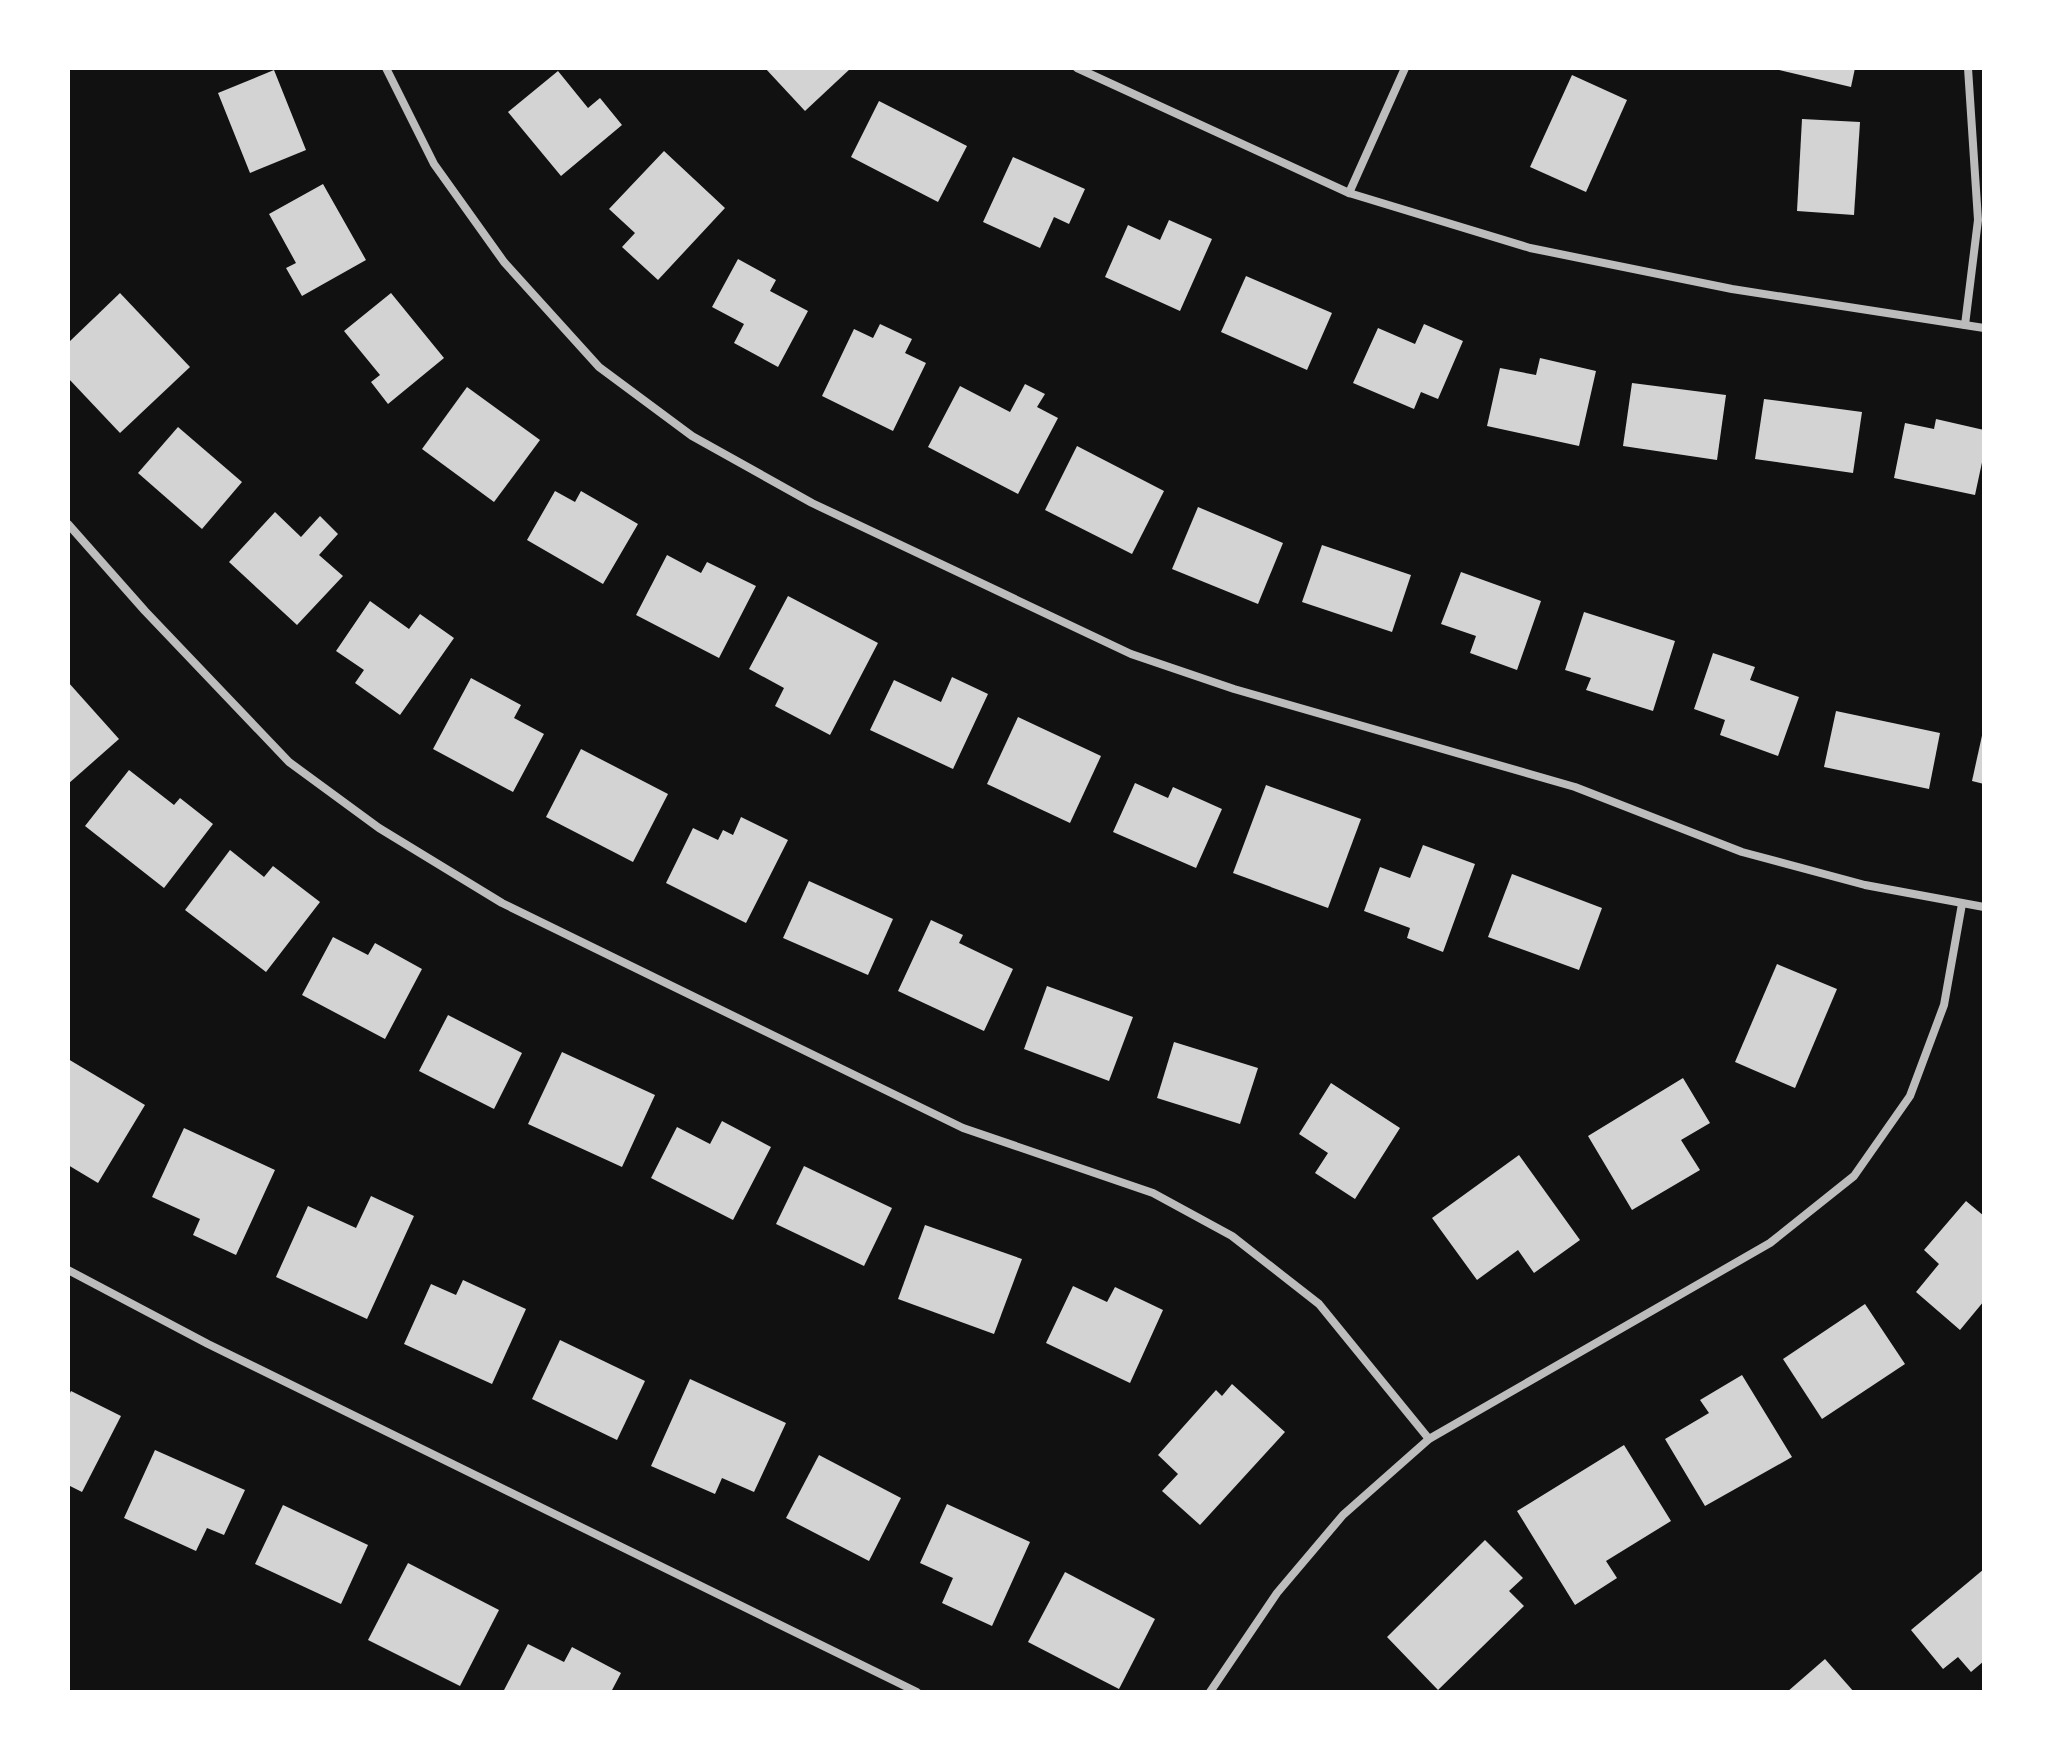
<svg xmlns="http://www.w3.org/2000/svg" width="2052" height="1760" viewBox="0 0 2052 1760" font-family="Rubik,sans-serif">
<rect width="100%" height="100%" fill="#111"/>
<g fill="#d3d3d3">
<polygon points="765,68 851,68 805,111"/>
<polygon points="1771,68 1855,68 1851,87"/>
<polygon points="274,70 306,150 250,173 218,93"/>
<polygon points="558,71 588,108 600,98 622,125 561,176 508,112"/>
<polygon points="1572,75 1627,100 1586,192 1530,167"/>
<polygon points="879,101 967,146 938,202 851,157"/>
<polygon points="1802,119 1860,122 1854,215 1797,211"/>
<polygon points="664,151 725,208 658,280 622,247 635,233 609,209"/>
<polygon points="1013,157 1085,189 1069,224 1054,217 1040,248 983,222"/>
<polygon points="323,184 366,260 302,296 286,268 296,263 269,214"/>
<polygon points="1169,220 1212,239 1180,311 1105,277 1128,225 1160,240"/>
<polygon points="738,259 776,280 770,291 808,311 778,367 734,343 744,324 712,307"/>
<polygon points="1246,276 1332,313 1307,370 1221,332"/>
<polygon points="120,293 190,367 120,433 68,378 68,343"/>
<polygon points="391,293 444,358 388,404 371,382 380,375 344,331"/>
<polygon points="880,324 912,339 905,353 926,363 893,431 822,396 854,329 873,338"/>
<polygon points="1424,324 1463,341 1438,399 1421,392 1414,409 1353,383 1378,328 1415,344"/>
<polygon points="1540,358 1596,371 1579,446 1487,426 1500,368 1536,375"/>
<polygon points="1632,383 1726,395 1717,460 1623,446"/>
<polygon points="1025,384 1045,394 1037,407 1058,418 1018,494 928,447 960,386 1010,412"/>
<polygon points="467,387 540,440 494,502 422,449"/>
<polygon points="1764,399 1862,412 1853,473 1755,459"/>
<polygon points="1936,419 1984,430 1984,453 1975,495 1894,478 1905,423 1934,429"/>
<polygon points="178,427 242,482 202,529 138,473"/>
<polygon points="1077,446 1164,491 1132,554 1045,510"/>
<polygon points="555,491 575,502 581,491 638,524 603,584 527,540"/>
<polygon points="1198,507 1283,543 1258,604 1172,569"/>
<polygon points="275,512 301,537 320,516 338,534 319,555 343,576 297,625 229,562"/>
<polygon points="1322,545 1411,575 1392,632 1302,602"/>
<polygon points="667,555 701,573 707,562 756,586 719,658 636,615"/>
<polygon points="1461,572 1541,601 1517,670 1470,653 1476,636 1441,624"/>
<polygon points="788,596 878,643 830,735 775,706 784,688 749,669"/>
<polygon points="370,601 409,629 420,614 454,638 400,715 355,683 364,670 336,651"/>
<polygon points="1584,612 1675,641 1653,711 1586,690 1591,678 1565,670"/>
<polygon points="1713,653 1755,667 1750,680 1799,697 1778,756 1720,735 1725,720 1694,709"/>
<polygon points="952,677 988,694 953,769 870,730 894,680 941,702"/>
<polygon points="471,678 521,705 514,718 544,734 513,792 433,749"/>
<polygon points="68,682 119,739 68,784"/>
<polygon points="1836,711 1940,733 1929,789 1824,767"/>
<polygon points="1018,717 1101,756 1070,823 987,784"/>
<polygon points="1983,731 1984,732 1984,784 1972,781"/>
<polygon points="581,749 668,794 633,862 546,817"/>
<polygon points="129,770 174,805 180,798 213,824 164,888 85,826"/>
<polygon points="1135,783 1168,798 1173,787 1222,809 1196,868 1113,832"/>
<polygon points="1266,785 1361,819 1328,908 1233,873"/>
<polygon points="741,817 788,840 746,923 666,883 693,828 718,840 723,830 733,835"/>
<polygon points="1423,845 1475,864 1443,952 1407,938 1410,928 1364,911 1380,867 1410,878"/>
<polygon points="230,850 264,877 273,866 320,902 266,972 185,910"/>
<polygon points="1512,874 1602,908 1579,970 1488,937"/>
<polygon points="809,881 893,919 868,975 783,938"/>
<polygon points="931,920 963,935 959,943 1013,969 984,1031 898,991"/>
<polygon points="333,937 368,955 375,943 422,969 385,1039 302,995"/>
<polygon points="1777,964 1837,989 1795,1088 1735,1062"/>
<polygon points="1047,986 1133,1017 1109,1081 1024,1049"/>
<polygon points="448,1015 522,1053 494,1109 419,1071"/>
<polygon points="1174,1042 1258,1068 1240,1124 1157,1098"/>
<polygon points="562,1052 655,1095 622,1167 528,1124"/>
<polygon points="68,1059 145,1105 98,1183 68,1165"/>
<polygon points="1683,1078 1710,1123 1681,1140 1700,1170 1632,1210 1588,1136"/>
<polygon points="1331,1083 1400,1128 1355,1199 1315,1173 1328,1153 1299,1134"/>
<polygon points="722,1121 771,1147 733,1220 651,1178 677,1127 710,1144"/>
<polygon points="184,1128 275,1170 236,1255 193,1235 200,1219 152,1197"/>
<polygon points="1519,1155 1580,1240 1534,1273 1518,1250 1477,1280 1432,1218"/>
<polygon points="804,1166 892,1208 864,1266 776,1224"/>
<polygon points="371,1196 414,1216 367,1319 276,1277 308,1206 356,1228"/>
<polygon points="1966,1201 1984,1216 1984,1301 1960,1330 1916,1292 1939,1264 1924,1250"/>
<polygon points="925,1225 1022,1259 994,1334 898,1299"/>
<polygon points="463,1280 526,1309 492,1384 404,1344 431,1284 456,1295"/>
<polygon points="1073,1286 1107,1302 1115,1287 1163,1310 1130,1383 1046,1343"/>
<polygon points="1865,1304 1905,1364 1822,1419 1783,1359"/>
<polygon points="560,1340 645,1381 617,1440 532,1399"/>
<polygon points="1742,1375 1792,1457 1705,1506 1665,1439 1709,1413 1700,1400"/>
<polygon points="690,1379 786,1423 754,1492 722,1478 715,1494 651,1466"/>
<polygon points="1232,1384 1285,1432 1200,1525 1162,1491 1178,1474 1158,1455 1216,1390 1222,1396"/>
<polygon points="71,1391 121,1416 82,1492 68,1485 68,1397"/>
<polygon points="1624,1445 1671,1521 1606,1561 1617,1578 1575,1605 1517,1511"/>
<polygon points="155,1450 245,1490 224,1535 207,1528 196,1551 124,1518"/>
<polygon points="819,1455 901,1498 869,1561 786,1518"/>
<polygon points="947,1504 1030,1542 992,1626 942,1603 953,1578 920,1563"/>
<polygon points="283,1505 368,1545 341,1604 255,1564"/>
<polygon points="1485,1540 1523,1578 1509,1591 1524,1606 1438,1690 1387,1637"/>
<polygon points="408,1563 499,1610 460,1686 368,1640"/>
<polygon points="1984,1569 1984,1661 1971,1672 1958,1657 1943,1669 1911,1630"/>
<polygon points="1065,1572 1155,1619 1119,1689 1028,1642"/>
<polygon points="528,1644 564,1662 572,1647 621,1673 611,1692 503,1692"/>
<polygon points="1825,1659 1854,1692 1787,1692"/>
</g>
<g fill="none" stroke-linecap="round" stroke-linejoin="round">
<g stroke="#bcbcbc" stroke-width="8">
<polyline points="386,68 434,164 504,262 599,367 692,436 812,503 1131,654 1234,689 1575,787 1742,852 1865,885 1984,907"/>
<polyline points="1077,68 1349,193 1530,248 1732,289 1984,328"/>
<polyline points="1349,193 1405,68"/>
<polyline points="1965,325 1978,220 1968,68"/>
<polyline points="68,524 145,611 289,762 379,828 502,903 963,1128 1153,1193 1232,1236 1319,1304 1429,1439"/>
<polyline points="68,1270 208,1344 917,1692"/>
<polyline points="1210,1692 1277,1593 1343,1515 1429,1439 1770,1243 1854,1176 1910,1096 1944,1005 1962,904"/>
</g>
</g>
<rect width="2052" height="1760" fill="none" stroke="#ffffff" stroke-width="140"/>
</svg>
